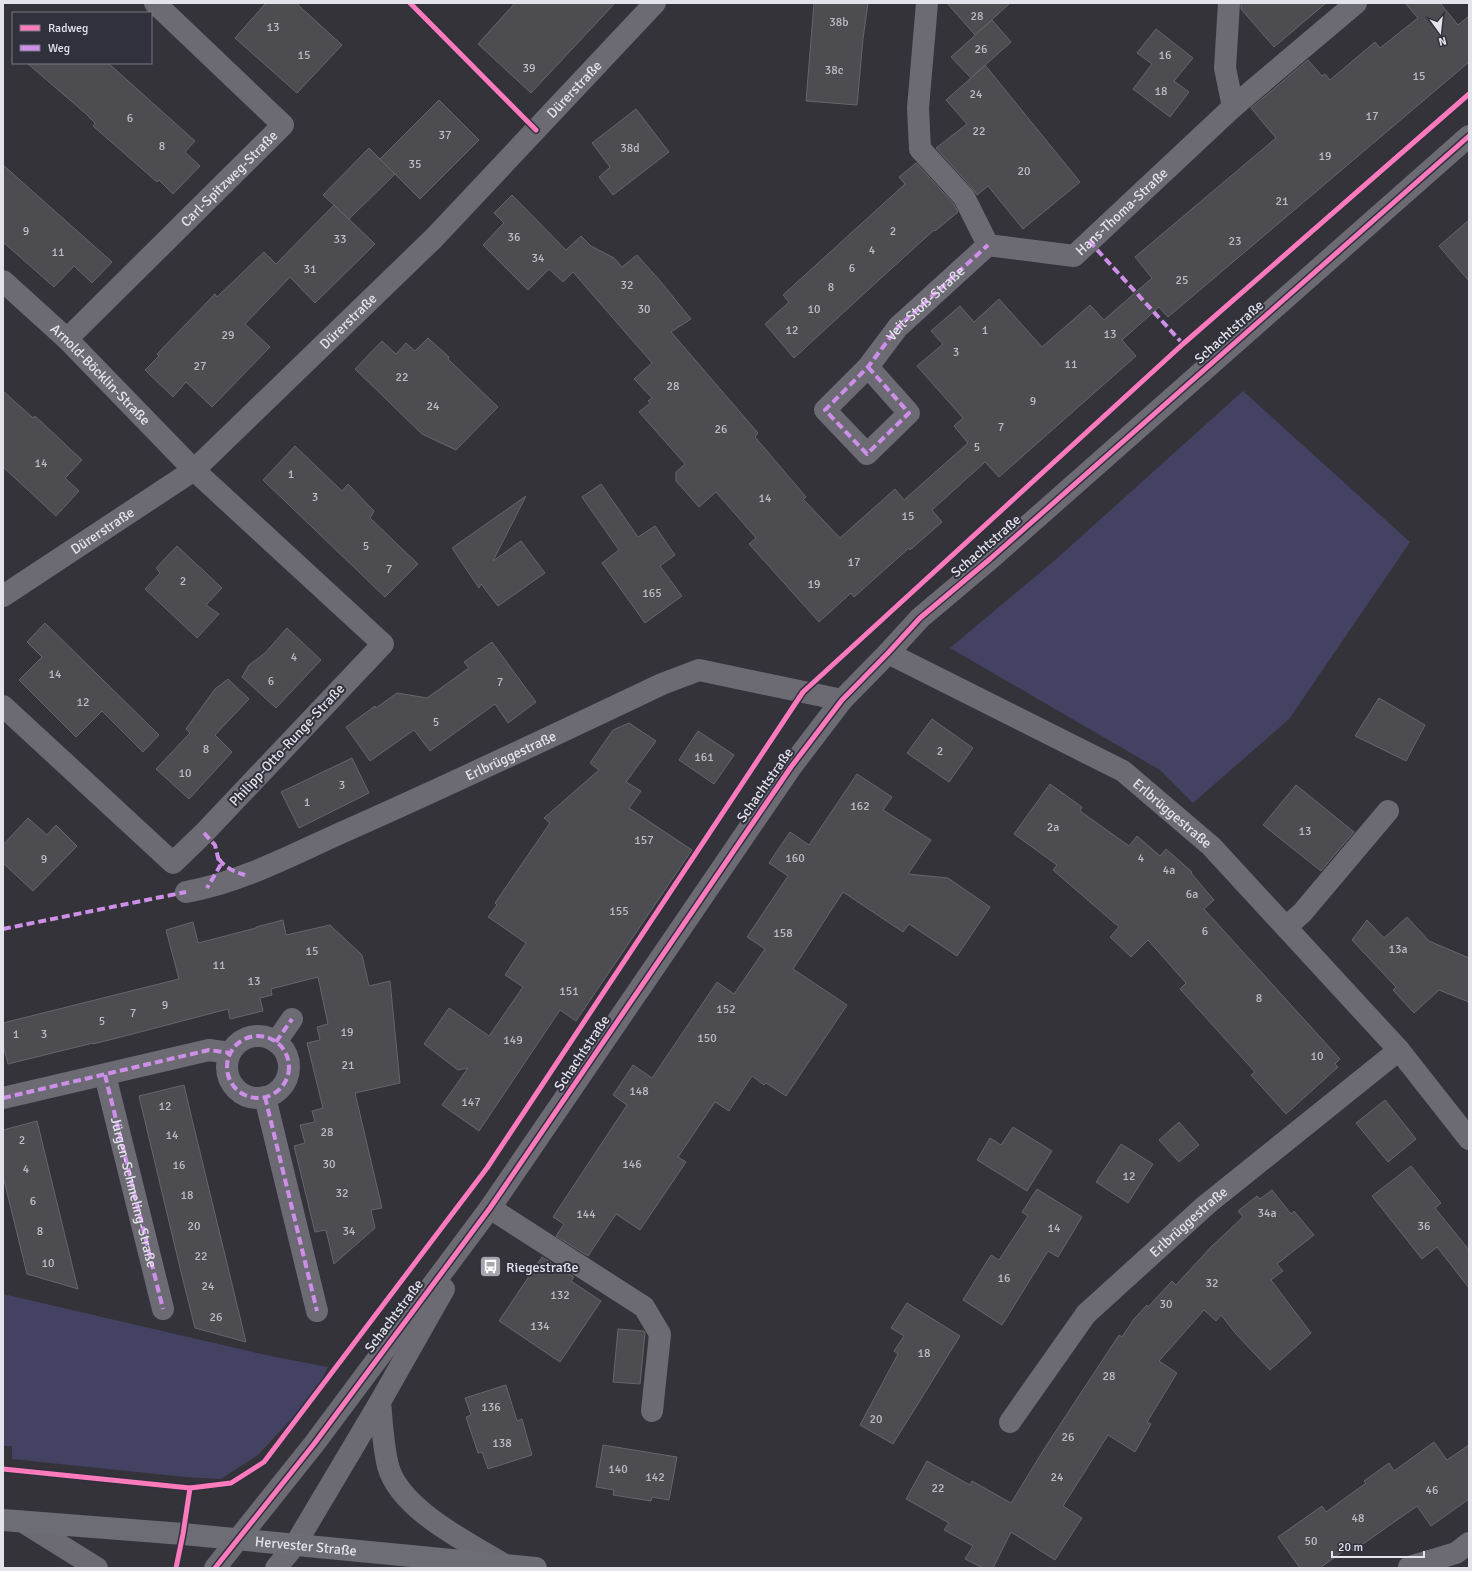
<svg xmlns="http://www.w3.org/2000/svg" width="1472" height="1571" viewBox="0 0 1472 1571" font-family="Signika,sans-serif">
<rect width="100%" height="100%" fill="#34333a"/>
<g fill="#444262">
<polygon points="1243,391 1410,542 1289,719 1193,803 1160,770 950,648 1054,561"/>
<polygon points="3,1294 270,1356 328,1367 322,1379 293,1417 258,1455 221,1479 185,1477 12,1459 12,1446 3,1446"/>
</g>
<g fill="#4c4c51" stroke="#66656b">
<polygon points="266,3 296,3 342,45 297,93 235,38"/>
<polygon points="515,3 615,3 531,93 478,44"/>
<polygon points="814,3 868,3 863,39 857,105 806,101"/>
<polygon points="947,3 1010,3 975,35"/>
<polygon points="1241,3 1326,3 1274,47 1241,9"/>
<polygon points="1405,3 1440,3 1458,25 1469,16 1469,62 1168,317 1159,307 1122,340 1136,356 999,477 985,462 932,510 942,522 910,550 909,548 854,597 851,593 819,622 749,544 756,538 716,492 699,507 676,481 676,472 685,464 639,412 650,403 648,401 652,398 634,379 652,363 573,272 563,282 549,269 528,290 483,245 504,223 494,213 512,195 566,250 581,236 591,246 614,258 622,267 637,255 661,282 691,319 671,332 758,433 755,437 806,497 803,499 840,538 895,489 904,500 968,443 954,426 963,418 917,366 943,344 931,331 960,306 974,322 999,299 1042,347 1090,305 1104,320 1152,278 1135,257 1276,138 1251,108 1308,60 1322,76 1325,74 1330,80 1375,42 1380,48 1418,18"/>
<polygon points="992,20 1011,42 972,77 985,65 1080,182 1023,229 988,186 977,195 973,189 936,148 967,124 946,100 971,78 951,57"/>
<polygon points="1156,29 1193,58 1174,81 1189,92 1170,117 1133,89 1152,64 1137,53"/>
<polygon points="27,63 108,63 195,141 185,152 200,166 173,194 159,180 157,182 93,126 95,123 85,113"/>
<polygon points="439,100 479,140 420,199 380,159"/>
<polygon points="636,109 669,152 613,195 599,177 610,167 592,143"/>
<polygon points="369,148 395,174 349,219 323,195"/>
<polygon points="916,163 954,204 958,212 935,231 934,230 880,279 794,358 765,324 789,302 783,295 905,184 899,177"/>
<polygon points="3,165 112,262 92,283 74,266 54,287 3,242"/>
<polygon points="334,205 375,244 315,303 290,277 245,324 270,347 212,407 186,382 173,397 145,370 159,356 157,354 215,294 217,297 264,252 276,264"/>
<polygon points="1469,220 1469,281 1439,246"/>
<polygon points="428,338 449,357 448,359 498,407 456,450 422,434 355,369 382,341 396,354 406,343 415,351"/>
<polygon points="3,391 33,418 35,416 82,460 65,478 79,491 56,516 3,467"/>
<polygon points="295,446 342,491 348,484 374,511 370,518 418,564 385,597 263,480"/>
<polygon points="601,484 638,537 655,526 675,555 660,566 682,596 645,623 602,563 619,550 582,497"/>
<polygon points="526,496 493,561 521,541 545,573 498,606 481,584 479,588 452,548"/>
<polygon points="177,546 222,588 206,605 219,614 197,638 145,589 160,573 156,568"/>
<polygon points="45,623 159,735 143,752 102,711 76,737 19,680 42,657 27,642"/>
<polygon points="287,628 321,660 276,708 242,677 249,665 265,653"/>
<polygon points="492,642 536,702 508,723 495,704 430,751 414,730 370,761 346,727 375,706 376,708 397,693 427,698 469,668 464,662"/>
<polygon points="228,679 249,699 215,735 232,752 189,799 156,769 190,733 186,729 215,689"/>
<polygon points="1379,698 1425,725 1406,761 1355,736"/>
<polygon points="932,719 973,748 949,782 907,753"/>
<polygon points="629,723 656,741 626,782 641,791 629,808 692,850 576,1021 560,1010 479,1131 442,1105 468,1068 458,1070 424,1044 449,1008 489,1036 523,987 505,975 526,943 488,917 497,905 495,903 550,823 544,818 599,770 590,763 613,730"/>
<polygon points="698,731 734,755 714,784 679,760"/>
<polygon points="352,758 369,793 299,828 281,792"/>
<polygon points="857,774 892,797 883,810 931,840 908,874 948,878 990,907 957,956 909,924 903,932 843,892 793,969 847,1005 798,1078 786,1096 766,1083 764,1085 752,1076 729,1111 715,1102 678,1157 686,1162 640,1230 616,1214 588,1256 556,1236 564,1224 553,1217 627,1105 613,1095 633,1065 652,1078 717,982 734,994 765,949 747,937 788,876 769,863 790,832 809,845"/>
<polygon points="1050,784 1082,807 1080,811 1129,846 1137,836 1160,856 1166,849 1192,872 1191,873 1214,900 1204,909 1340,1059 1335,1064 1338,1067 1286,1114 1251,1075 1255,1072 1180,989 1186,983 1148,940 1131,957 1110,937 1119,927 1053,870 1057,865 1014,834"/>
<polygon points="1296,785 1354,832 1321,871 1263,825"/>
<polygon points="28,818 47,835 56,825 77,846 33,891 3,863 3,845"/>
<polygon points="1407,917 1429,941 1469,958 1469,1002 1439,990 1414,1013 1393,990 1396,987 1352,940 1367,920 1384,938"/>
<polygon points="283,920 286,935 330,925 362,955 369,986 390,981 400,1083 355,1093 382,1208 371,1210 375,1228 334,1264 326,1230 315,1232 294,1146 305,1143 300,1125 315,1122 312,1111 323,1108 307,1043 320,1040 317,1027 328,1024 318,977 271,989 272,995 260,998 263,1011 230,1019 228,1009 121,1037 93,1044 93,1043 8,1064 3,1045 3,1023 179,979 166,930 193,922 198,943 256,928 256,927"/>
<polygon points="184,1085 191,1115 246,1342 195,1328 182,1276 139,1096"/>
<polygon points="1385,1100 1416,1139 1388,1162 1356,1123"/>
<polygon points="37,1121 66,1240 78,1289 27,1274 3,1176 3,1130"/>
<polygon points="1179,1122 1199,1145 1179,1162 1159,1140"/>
<polygon points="1013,1127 1052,1151 1027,1191 977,1160 990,1138 1001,1145"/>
<polygon points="1121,1144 1153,1164 1128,1203 1096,1182"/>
<polygon points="1411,1166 1441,1203 1435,1208 1469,1250 1469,1288 1437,1247 1422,1259 1372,1196"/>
<polygon points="1037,1189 1082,1217 1058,1257 1048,1251 1002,1325 963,1300 991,1255 999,1260 1028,1216 1022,1212"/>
<polygon points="1272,1190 1291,1214 1294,1211 1314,1235 1277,1264 1283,1271 1271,1280 1311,1333 1270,1370 1236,1334 1221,1315 1216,1321 1204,1310 1159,1361 1177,1373 1147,1422 1151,1424 1135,1452 1108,1435 1063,1506 1082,1518 1055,1560 1011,1532 993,1568 983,1568 965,1559 973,1546 944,1530 949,1523 906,1499 927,1461 970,1485 972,1481 1011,1503 1046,1446 1119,1335 1122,1337 1134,1319 1147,1305 1148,1307 1172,1281 1176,1285 1211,1247 1243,1217 1238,1211 1257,1196 1260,1199"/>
<polygon points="542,1257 574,1277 571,1281 601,1301 560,1362 499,1321"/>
<polygon points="907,1303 960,1336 893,1444 860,1425 898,1354 894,1351 904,1336 891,1328"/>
<polygon points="618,1329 644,1331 645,1333 640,1384 613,1382"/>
<polygon points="506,1385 517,1421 522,1419 532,1455 488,1469 482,1452 478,1453 466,1417 471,1415 465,1398"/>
<polygon points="1434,1442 1447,1460 1469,1445 1469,1499 1431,1526 1417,1506 1353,1551 1350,1546 1320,1568 1300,1568 1278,1537 1322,1506 1326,1512 1366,1483 1364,1481 1389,1463 1394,1471"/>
<polygon points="603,1445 677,1457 669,1500 652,1497 651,1501 613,1495 614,1490 596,1487"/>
</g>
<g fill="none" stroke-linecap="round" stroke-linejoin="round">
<g stroke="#6c6b74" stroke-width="22">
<path id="s1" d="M 927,3 L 918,108 L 920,149 L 964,197 L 988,245 L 1074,256 L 1233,107 L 1225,68 L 1229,3"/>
<polyline points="1233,107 1356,3"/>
<path id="s2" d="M 3,281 L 67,339 L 194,470 L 383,644 L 204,833 L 173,863 L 3,706"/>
<path id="s3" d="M 67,339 L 283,125 L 155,3"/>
<path id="s4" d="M 868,367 L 909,413 L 867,454 L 825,410 L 868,367 L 898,327 L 988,245"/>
<path id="s5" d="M 3,596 L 194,470 L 434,238 L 655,3"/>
<path id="s6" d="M 888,653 L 1123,771 L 1211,846 L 1399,1050 L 1469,1139"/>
<path id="s7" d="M 186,892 C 244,882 299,851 352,828 C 456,782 559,733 662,684 L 699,670 L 842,700"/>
<polyline points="1286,927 1302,913 1388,811"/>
<circle cx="258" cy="1067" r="31"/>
<polyline points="276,1042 292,1019"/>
<polyline points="105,1075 163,1309"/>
<polyline points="265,1097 317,1311"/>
<polyline points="3,1098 209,1050 230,1053"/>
<polyline points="490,1208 644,1307 660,1334 652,1411"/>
<path d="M 380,1402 C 382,1423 383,1445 388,1466 C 400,1510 469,1543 505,1565"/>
<path id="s8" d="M 1010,1422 L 1086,1314 L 1206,1205 L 1399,1050"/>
<polyline points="23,1522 97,1568"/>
<polyline points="1409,1567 1456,1553 1469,1543"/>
<polyline points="215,1568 314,1444 490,1208 791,767 842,700 888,653 920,618 990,559 1469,136"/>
<polyline points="276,1568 295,1545 380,1402 444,1289"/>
</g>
<path stroke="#6d6d76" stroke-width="22" id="s9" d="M 3,1520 L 183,1534 L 536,1568"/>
<g stroke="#ce8fe9" stroke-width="4" stroke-dasharray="8 4" stroke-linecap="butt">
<polyline points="1089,241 1183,344"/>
<polyline points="868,367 909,413 867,454 825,410 868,367 898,327 988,245"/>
<polyline points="204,833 215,845 220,866 207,888"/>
<path d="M 219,859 C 225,868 235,872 245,875"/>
<polyline points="3,929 186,892"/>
<circle cx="258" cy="1067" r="31"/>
<polyline points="276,1042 292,1019"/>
<path id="s10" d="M 105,1075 L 163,1309"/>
<polyline points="265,1097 317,1311"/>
<polyline points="3,1098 209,1050 230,1053"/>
</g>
<defs>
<g id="cycleway">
<polyline points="410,3 536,130"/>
<polyline points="3,1469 190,1488"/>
<polyline points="176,1568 183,1534 190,1488 231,1483 264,1462 487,1168 803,692 1183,344 1469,94"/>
<polyline points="215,1568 314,1444 490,1208 791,767 842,700 888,653 920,618 990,559 1469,136"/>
</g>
</defs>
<use href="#cycleway" stroke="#31303d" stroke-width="8"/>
<use href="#cycleway" stroke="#fd7abc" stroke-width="5"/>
</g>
<defs>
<symbol id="bus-square" viewBox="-11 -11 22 22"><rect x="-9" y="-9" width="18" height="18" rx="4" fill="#a6a5ad" stroke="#31303d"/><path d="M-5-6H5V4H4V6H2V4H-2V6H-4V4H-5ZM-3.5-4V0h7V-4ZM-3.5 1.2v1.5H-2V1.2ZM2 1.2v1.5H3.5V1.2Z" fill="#fff"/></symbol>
</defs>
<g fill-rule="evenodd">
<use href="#bus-square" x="478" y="1254" width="25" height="25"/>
</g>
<g text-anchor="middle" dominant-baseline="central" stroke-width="4" stroke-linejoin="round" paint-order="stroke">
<g font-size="12" fill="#bdbdc4">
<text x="977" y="16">28</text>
<text x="839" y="22">38b</text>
<text x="273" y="27">13</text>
<text x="981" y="49">26</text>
<text x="304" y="55">15</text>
<text x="1165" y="55">16</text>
<text x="529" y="68">39</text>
<text x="834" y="70">38c</text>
<text x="1419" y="76">15</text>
<text x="1161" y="91">18</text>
<text x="976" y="94">24</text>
<text x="1372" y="116">17</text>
<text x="130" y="118">6</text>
<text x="979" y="131">22</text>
<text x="445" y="135">37</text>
<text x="162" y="146">8</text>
<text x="630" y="148">38d</text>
<text x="1325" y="156">19</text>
<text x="415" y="164">35</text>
<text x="1024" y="171">20</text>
<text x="1282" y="201">21</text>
<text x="26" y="231">9</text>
<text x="893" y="231">2</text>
<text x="514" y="237">36</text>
<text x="340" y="239">33</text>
<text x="1235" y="241">23</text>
<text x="872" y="250">4</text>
<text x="58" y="252">11</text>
<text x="538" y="258">34</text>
<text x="852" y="268">6</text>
<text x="310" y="269">31</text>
<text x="1182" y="280">25</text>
<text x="627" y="285">32</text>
<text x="831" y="287">8</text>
<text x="644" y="309">30</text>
<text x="814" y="309">10</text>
<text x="792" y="330">12</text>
<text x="985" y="330">1</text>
<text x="1110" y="334">13</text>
<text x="228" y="335">29</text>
<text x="956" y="352">3</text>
<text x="1071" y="364">11</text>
<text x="200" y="366">27</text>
<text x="402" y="377">22</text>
<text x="673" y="386">28</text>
<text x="1033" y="401">9</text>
<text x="433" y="406">24</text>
<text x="1001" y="427">7</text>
<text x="721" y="429">26</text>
<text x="977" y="447">5</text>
<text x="41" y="463">14</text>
<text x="291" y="474">1</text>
<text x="315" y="497">3</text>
<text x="765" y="498">14</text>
<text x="908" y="516">15</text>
<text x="366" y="546">5</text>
<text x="854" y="562">17</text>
<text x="389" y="569">7</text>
<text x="183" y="581">2</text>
<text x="814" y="584">19</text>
<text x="652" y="593">165</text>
<text x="294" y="657">4</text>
<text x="55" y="674">14</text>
<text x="271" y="681">6</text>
<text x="500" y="682">7</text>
<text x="83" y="702">12</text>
<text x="436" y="722">5</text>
<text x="206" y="749">8</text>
<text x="940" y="751">2</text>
<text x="704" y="757">161</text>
<text x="185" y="773">10</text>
<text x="342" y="785">3</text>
<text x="307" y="802">1</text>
<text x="860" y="806">162</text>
<text x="1053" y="827">2a</text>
<text x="1305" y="831">13</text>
<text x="644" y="840">157</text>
<text x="795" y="858">160</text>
<text x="1141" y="858">4</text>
<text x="44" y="859">9</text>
<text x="1169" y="870">4a</text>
<text x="1192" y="894">6a</text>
<text x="619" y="911">155</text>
<text x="1205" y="931">6</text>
<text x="783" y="933">158</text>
<text x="1398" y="949">13a</text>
<text x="312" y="951">15</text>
<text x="219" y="965">11</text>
<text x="254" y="981">13</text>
<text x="569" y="991">151</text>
<text x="1259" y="998">8</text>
<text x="165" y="1005">9</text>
<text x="726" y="1009">152</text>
<text x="133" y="1013">7</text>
<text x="102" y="1021">5</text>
<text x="347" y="1032">19</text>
<text x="16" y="1034">1</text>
<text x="44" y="1034">3</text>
<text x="707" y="1038">150</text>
<text x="513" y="1040">149</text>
<text x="1317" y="1056">10</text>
<text x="348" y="1065">21</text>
<text x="639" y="1091">148</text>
<text x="471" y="1102">147</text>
<text x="165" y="1106">12</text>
<text x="327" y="1132">28</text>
<text x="172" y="1135">14</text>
<text x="22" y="1140">2</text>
<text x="329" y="1164">30</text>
<text x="632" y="1164">146</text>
<text x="179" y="1165">16</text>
<text x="26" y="1169">4</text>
<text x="1129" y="1176">12</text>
<text x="342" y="1193">32</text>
<text x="187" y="1195">18</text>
<text x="33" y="1201">6</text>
<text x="1267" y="1213">34a</text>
<text x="586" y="1214">144</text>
<text x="194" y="1226">20</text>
<text x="1424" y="1226">36</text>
<text x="1054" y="1228">14</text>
<text x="40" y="1231">8</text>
<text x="349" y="1231">34</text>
<text x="201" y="1256">22</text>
<text x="48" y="1263">10</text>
<text x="1004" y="1278">16</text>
<text x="1212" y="1283">32</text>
<text x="208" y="1286">24</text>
<text x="560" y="1295">132</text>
<text x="1166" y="1304">30</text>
<text x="216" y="1317">26</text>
<text x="540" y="1326">134</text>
<text x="924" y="1353">18</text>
<text x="1109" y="1376">28</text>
<text x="491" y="1407">136</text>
<text x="876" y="1419">20</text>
<text x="1068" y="1437">26</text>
<text x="502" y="1443">138</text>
<text x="618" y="1469">140</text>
<text x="655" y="1477">142</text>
<text x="1057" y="1477">24</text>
<text x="938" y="1488">22</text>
<text x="1432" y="1490">46</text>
<text x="1358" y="1518">48</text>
<text x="1311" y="1541">50</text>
</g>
<g font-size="14" fill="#e3e3eb" stroke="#31303d">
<text stroke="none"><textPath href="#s5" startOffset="767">Dürerstraße</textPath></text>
<text stroke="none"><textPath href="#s3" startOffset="228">Carl-Spitzweg-Straße</textPath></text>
<text stroke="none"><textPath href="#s1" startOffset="417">Hans-Thoma-Straße</textPath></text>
<text stroke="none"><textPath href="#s4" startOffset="328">Veit-Stoß-Straße</textPath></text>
<text stroke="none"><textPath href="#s5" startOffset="443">Dürerstraße</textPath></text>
<text transform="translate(1229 332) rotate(-42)">Schachtstraße</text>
<text stroke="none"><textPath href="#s2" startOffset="135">Arnold-Böcklin-Straße</textPath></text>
<text stroke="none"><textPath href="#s5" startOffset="119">Dürerstraße</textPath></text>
<text transform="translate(986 546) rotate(-41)">Schachtstraße</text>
<text transform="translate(287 745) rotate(-47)">Philipp-Otto-Runge-Straße</text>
<text stroke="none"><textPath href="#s7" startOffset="353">Erlbrüggestraße</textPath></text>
<text transform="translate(765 785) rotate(-55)">Schachtstraße</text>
<text stroke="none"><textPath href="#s6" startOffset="328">Erlbrüggestraße</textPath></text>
<text transform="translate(582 1053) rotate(-56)">Schachtstraße</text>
<text stroke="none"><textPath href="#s10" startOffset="121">Jürgen-Schmeling-Straße</textPath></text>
<text stroke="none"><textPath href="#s8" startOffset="270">Erlbrüggestraße</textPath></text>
<text transform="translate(394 1316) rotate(-53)">Schachtstraße</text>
<text stroke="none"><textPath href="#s9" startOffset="304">Hervester Straße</textPath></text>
</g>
<g font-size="14" fill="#e3e3eb" stroke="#31303d" text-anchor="start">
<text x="506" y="1267">Riegestraße</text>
</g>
</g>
<rect width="1472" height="1571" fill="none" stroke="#e3e3eb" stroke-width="8"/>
<rect x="12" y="12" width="140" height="52" fill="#31303d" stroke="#787883"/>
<rect x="20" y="25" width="20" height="6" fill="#fd7abc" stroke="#787883"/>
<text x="48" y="32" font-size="12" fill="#e3e3eb">Radweg</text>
<rect x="20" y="45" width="20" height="6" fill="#ce8fe9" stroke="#787883"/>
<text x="48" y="52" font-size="12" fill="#e3e3eb">Weg</text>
<g transform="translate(1440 32) rotate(165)" stroke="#31303d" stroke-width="3" paint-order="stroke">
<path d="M0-3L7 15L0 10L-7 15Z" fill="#e3e3eb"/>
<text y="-6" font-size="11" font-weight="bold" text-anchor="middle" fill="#e3e3eb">N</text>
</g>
<path d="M1332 1551v6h92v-6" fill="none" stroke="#e3e3eb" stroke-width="2"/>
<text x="1338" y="1551" font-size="12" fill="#e3e3eb" stroke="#31303d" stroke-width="3" paint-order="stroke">20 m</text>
</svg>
